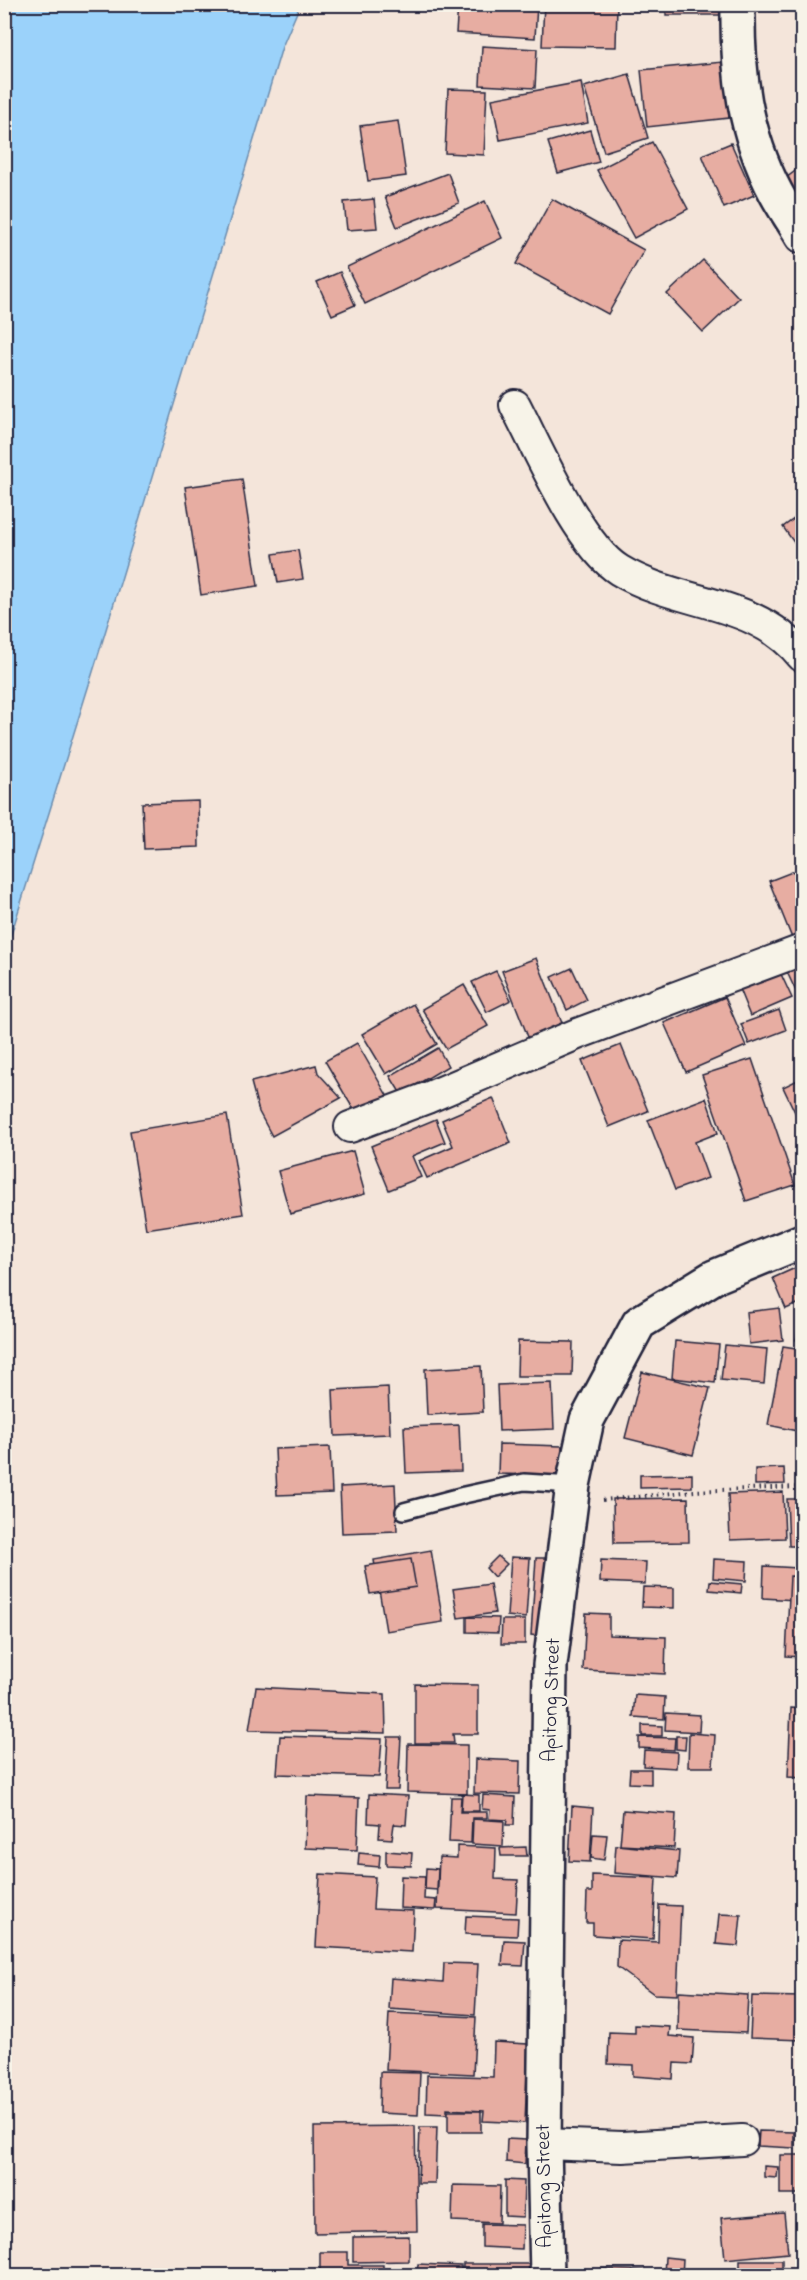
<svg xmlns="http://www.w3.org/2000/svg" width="807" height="2280" viewBox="0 0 807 2280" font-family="'Indie Flower',sans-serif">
<rect width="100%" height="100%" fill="#f4e5da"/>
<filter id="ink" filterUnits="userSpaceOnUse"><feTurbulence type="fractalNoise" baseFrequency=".0167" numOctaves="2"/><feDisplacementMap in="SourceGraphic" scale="12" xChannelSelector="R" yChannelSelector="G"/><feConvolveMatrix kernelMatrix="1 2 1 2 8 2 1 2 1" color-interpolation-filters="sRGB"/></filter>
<g filter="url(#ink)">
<polygon fill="#9bd2fa" stroke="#6b8cae" stroke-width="1.5" points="5,4 300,5 282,47 101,646 5,954"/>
<g fill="#e7ada2" stroke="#22223b" stroke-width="1.5">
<polygon points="458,4 537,4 535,38 456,33"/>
<polygon points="544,4 617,4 616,47 542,46"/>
<rect x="666" y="4" width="58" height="11"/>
<polygon points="482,46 537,49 535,88 480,85"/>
<polygon points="723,62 729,118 647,127 641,70"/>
<polygon points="629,74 648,138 604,152 584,87"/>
<polygon points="581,82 588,123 500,140 492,99"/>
<polygon points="448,89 487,90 484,155 445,153"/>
<polygon points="398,121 406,176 368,181 360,126"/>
<polygon points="590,130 599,162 558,173 548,142"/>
<polygon points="652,142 688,209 634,238 597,170"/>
<polygon points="731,143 754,195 724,208 702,155"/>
<polygon points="802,166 802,208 782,181"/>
<polygon points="448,173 459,203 397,227 385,197"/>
<polygon points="374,199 377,228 347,230 344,202"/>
<polygon points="552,199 644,250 608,314 516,264"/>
<polygon points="485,201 502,238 365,304 347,267"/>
<polygon points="703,260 739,298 703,332 667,294"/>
<polygon points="340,272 355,305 332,315 317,282"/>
<polygon points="242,479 258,586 201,595 185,487"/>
<polygon points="802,513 802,554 783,527"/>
<polygon points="298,550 303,579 278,583 273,554"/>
<polygon points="198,801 199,847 144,849 142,803"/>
<polygon points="802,868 802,940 794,943 769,881"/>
<polygon points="536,958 564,1028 530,1042 502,971"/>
<polygon points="802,963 802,1002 801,1002 786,970"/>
<polygon points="572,968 587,1000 567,1010 552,977"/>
<polygon points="496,971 511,1000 487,1012 472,982"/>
<polygon points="780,972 792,998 750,1016 739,989"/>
<polygon points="464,985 488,1026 446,1049 422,1009"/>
<polygon points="725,997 746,1046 686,1072 664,1023"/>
<polygon points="413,1004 437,1044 386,1074 362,1034"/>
<polygon points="779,1010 786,1030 749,1044 741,1024"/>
<polygon points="357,1043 389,1099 358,1117 325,1061"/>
<polygon points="621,1045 648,1111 609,1127 582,1061"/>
<polygon points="438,1048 448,1066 401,1094 390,1076"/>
<polygon points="752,1059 795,1185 746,1201 702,1075"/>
<polygon points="316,1065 318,1073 341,1098 272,1136 259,1112 251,1082"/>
<polygon points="802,1078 802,1127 783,1087"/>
<polygon points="493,1098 511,1143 427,1178 419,1161 453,1146 442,1120"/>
<polygon points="706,1098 718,1133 695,1142 708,1178 675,1190 648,1120"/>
<polygon points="227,1115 243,1214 146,1229 130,1131"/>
<polygon points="436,1119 445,1142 412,1156 421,1177 389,1190 371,1146"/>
<polygon points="353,1151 365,1194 290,1214 278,1171"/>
<polygon points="802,1265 802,1302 786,1309 773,1278"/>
<polygon points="779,1308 783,1340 749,1344 746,1312"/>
<polygon points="801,1316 802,1316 802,1341 796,1340"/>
<polygon points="518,1341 573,1342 572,1376 517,1376"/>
<polygon points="675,1341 719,1345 715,1383 672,1378"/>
<polygon points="725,1345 767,1349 764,1384 721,1380"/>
<polygon points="783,1346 802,1349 802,1432 768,1425"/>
<polygon points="481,1366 483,1412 427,1415 425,1369"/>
<polygon points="642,1372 710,1388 693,1455 625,1438"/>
<polygon points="552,1383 554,1429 499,1431 497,1385"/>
<polygon points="388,1387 390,1434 335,1436 333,1390"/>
<polygon points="459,1425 461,1471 406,1473 404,1427"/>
<polygon points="499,1444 562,1446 561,1476 498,1474"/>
<polygon points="330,1447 332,1493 277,1495 275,1449"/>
<polygon points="784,1468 785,1484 755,1485 755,1469"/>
<polygon points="692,1474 692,1487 640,1488 640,1475"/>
<polygon points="395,1484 397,1531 342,1533 340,1487"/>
<polygon points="783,1492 785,1538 730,1540 728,1494"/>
<polygon points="688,1498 689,1542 614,1543 613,1499"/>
<polygon points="787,1499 802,1499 802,1546 789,1546"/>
<polygon points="431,1550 443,1622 386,1631 374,1560"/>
<polygon points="498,1556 507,1564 494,1577 486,1568"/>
<polygon points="511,1557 530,1558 526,1618 507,1616"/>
<polygon points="536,1558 552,1558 547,1637 531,1635"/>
<polygon points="411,1559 416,1587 370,1594 365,1566"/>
<polygon points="714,1559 747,1561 746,1581 713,1578"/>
<polygon points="601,1560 646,1562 645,1584 600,1582"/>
<polygon points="764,1566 798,1568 796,1600 763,1598"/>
<polygon points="790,1576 802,1577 802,1657 786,1656"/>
<polygon points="710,1581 742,1584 741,1593 709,1590"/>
<polygon points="490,1584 495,1613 458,1618 453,1589"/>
<polygon points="643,1587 674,1588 674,1608 642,1607"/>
<polygon points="586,1613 609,1614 609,1635 666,1637 665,1674 583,1670"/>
<polygon points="467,1617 499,1618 498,1633 467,1632"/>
<polygon points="502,1620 525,1620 525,1644 501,1644"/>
<polygon points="415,1684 478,1685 478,1734 453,1734 454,1743 415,1743"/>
<polygon points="256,1687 385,1694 386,1733 249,1730"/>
<polygon points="635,1695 665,1697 664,1719 633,1717"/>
<polygon points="791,1708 802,1709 802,1778 788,1777"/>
<polygon points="666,1713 700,1715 699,1732 665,1730"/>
<polygon points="642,1725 662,1726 662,1736 642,1736"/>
<polygon points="689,1733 715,1735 713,1767 688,1767"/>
<polygon points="280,1736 382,1739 379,1777 277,1774"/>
<polygon points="676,1736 686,1736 685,1750 676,1749"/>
<polygon points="388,1737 401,1737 398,1790 385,1790"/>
<polygon points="639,1737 675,1738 674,1750 639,1748"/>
<polygon points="408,1744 467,1745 467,1794 407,1792"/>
<polygon points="644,1750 677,1752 676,1768 643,1766"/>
<polygon points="475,1759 520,1761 519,1794 474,1793"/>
<polygon points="630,1769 651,1769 651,1784 629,1783"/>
<polygon points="369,1794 408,1796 406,1825 394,1824 392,1839 379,1838 380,1824 368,1823"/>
<polygon points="462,1794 479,1795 479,1811 461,1811"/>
<polygon points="483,1795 515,1797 514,1825 506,1825 507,1820 489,1819 490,1810 482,1809"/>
<polygon points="307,1796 359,1798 357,1850 305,1848"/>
<polygon points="451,1797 461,1797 460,1812 487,1812 487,1818 472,1818 471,1843 449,1842"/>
<polygon points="572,1806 593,1808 590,1862 569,1861"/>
<polygon points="623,1810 676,1814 674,1848 620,1845"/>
<polygon points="473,1819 504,1821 503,1846 472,1844"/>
<polygon points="593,1834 607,1835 604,1860 591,1858"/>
<polygon points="616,1845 679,1851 677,1878 614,1873"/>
<polygon points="457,1846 496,1848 495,1879 518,1880 516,1913 437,1909 439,1857 457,1858"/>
<polygon points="526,1847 527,1856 501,1856 500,1848"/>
<polygon points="386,1851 412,1853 411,1866 386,1865"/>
<polygon points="359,1853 380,1855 379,1867 358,1865"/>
<polygon points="426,1868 438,1869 437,1890 425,1889"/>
<polygon points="320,1874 375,1877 373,1909 414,1911 412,1952 316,1947"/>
<polygon points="592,1875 656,1878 653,1939 593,1935 593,1923 586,1923 587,1892 592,1892"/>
<polygon points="401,1876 425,1877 424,1899 436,1900 435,1910 400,1908"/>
<polygon points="659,1905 681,1906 677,1995 654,1994 617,1967 618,1940 658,1942"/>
<polygon points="719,1914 741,1915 738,1946 716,1944"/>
<polygon points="466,1916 518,1918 517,1936 465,1934"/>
<polygon points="797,1917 802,1917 802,1971 798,1971"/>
<polygon points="504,1940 525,1941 523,1966 502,1965"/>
<polygon points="444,1963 478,1964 475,2015 389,2009 391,1978 443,1982"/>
<polygon points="679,1991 748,1995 746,2033 678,2030"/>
<polygon points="752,1996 802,1997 802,2040 750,2038"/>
<polygon points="389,2013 476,2017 473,2074 386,2070"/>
<polygon points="635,2025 670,2027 669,2036 694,2038 692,2064 674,2063 673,2079 633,2076 633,2065 608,2064 609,2032 635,2033"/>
<polygon points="494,2042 528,2044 525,2123 483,2121 484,2111 447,2109 447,2114 426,2113 427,2075 493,2077"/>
<polygon points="380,2072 420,2073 418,2115 379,2113"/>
<rect x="448" y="2111" width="33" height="21"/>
<polygon points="415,2126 417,2231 315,2233 314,2127"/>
<polygon points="420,2127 437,2127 435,2183 418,2183"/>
<polygon points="759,2131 794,2132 794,2148 758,2146"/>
<polygon points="507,2139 526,2140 525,2164 506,2162"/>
<rect x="780" y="2155" width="22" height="39"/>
<polygon points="764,2166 778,2167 777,2178 764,2177"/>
<polygon points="505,2180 524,2181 523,2217 505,2216"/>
<polygon points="453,2185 500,2186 499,2223 452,2221"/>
<polygon points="784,2213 788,2253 725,2259 721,2218"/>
<polygon points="482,2224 523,2225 522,2249 482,2247"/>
<polygon points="409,2236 409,2261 353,2262 353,2237"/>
<polygon points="320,2252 348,2252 348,2265 383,2265 383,2276 320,2276"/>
<polygon points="665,2257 683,2259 682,2276 664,2276"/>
<rect x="740" y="2260" width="42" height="16"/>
<polygon points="418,2264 461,2266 461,2276 417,2276"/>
<rect x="463" y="2264" width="67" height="12"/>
<polygon points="600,2269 661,2271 661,2276 600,2276"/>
</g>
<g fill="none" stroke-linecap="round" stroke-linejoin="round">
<defs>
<polyline id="lane" points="404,1511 464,1495 524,1482 573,1485"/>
<g id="street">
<path d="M 515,405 C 538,449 579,545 619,570 C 678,606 755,598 802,656"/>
<polyline points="350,1127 427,1098 577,1034 802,950"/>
<polyline points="544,2144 622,2147 742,2140"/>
</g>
<g id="secondary">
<path d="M 738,4 C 737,71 744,133 776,193 C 784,208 794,222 802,236"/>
<polyline points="547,2276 544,2144 550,1665 573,1485 587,1420 639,1323 714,1277 802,1241"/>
</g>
</defs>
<use href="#lane" stroke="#22223b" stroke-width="20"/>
<use href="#street" stroke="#22223b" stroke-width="34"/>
<use href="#secondary" stroke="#22223b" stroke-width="38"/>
<polyline stroke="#22223b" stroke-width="4" stroke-dasharray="1.5 4.5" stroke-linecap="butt" points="603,1500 694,1491 799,1487"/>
<use href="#lane" stroke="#f7f3e8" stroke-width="15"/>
<use href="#street" stroke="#f7f3e8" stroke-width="30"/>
<use href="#secondary" stroke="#f7f3e8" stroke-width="33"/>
</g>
</g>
<g text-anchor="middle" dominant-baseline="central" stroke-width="4.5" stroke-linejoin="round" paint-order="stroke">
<g font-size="21" fill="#22223b" stroke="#f7f3e8">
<text transform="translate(552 1700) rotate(-88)">Apitong Street</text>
<text transform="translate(545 2186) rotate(-91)">Apitong Street</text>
</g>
</g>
<rect width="807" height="2280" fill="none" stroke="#f7f3e8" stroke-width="24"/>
<rect x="12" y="12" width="783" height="2256" fill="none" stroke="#22223b" stroke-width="2" filter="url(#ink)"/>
</svg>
